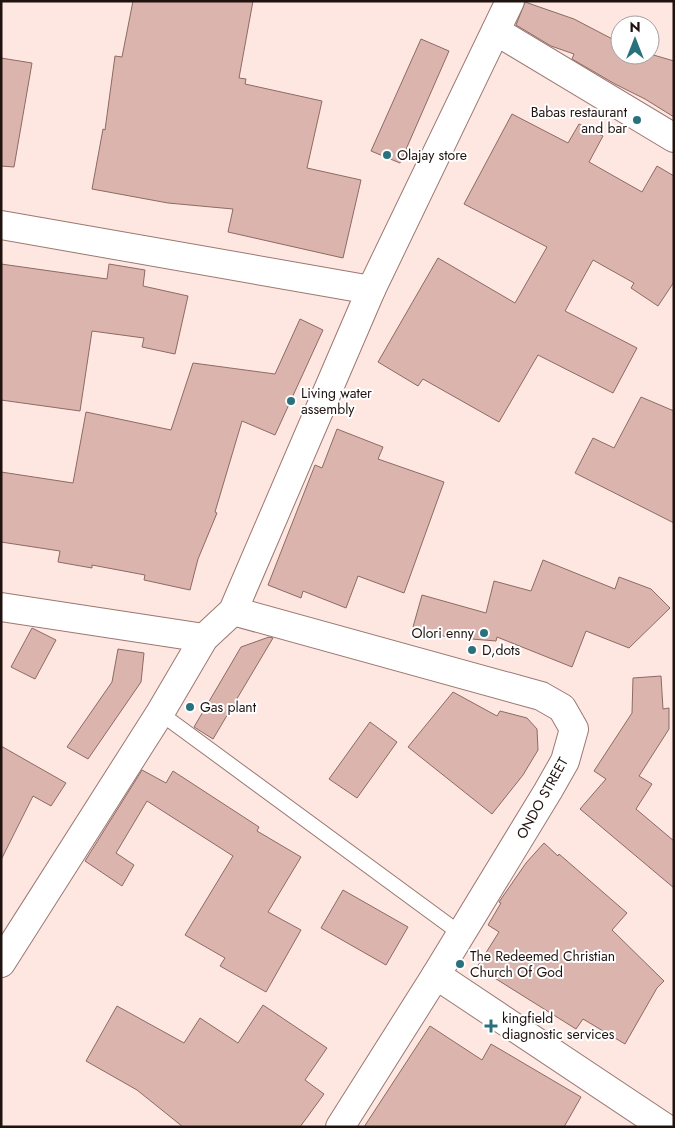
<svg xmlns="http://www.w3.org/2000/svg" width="675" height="1128" viewBox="0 0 675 1128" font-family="Jost,sans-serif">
<rect width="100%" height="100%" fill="#fee6e1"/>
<g fill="#dab4ad" stroke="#8d6b64">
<polygon points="133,1 253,1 239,78 246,79 245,84 322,101 307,168 361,180 343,258 228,232 233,209 168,203 92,189 103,129 105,130 115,56 122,57"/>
<polygon points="525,2 574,19 620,43 620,55 645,55 650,58 650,54 674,61 674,117 645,99 615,84 572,59 574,54 551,46 516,25"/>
<polygon points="421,39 449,51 400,163 371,151"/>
<polygon points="1,58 32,63 14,167 1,166"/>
<polygon points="512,114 568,143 579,124 603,136 589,162 642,192 657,166 674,176 674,282 658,306 631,288 634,283 593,260 565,311 637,348 613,393 538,355 499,422 423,379 418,386 378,362 438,258 515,303 547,247 464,204"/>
<polygon points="1,264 107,279 109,264 145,270 143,286 188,296 175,354 142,347 144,338 92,331 80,411 1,400"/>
<polygon points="300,319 323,330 275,435 242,421 215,512 217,513 198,559 190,590 144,580 145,575 92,565 92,568 58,562 60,551 1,542 1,472 73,483 86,412 171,430 193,363 275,374"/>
<polygon points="641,397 674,411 674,523 575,473 593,438 614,448"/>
<polygon points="337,429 383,447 378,459 444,482 404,593 358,576 346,608 303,591 301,598 268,585 315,465 322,468"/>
<polygon points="543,560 615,589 619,577 651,589 670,608 629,648 586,631 572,667 497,637 496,641 447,637 413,627 422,595 486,613 494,581 531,591"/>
<polygon points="32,628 56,640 35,679 11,667"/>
<polygon points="269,637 273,638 213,739 194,727 241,647"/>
<polygon points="118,649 144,653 141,682 88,759 67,747 112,682"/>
<polygon points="661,676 663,709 669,708 669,729 639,776 652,784 636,809 674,841 674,888 580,809 606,779 594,771 632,713 633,678"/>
<polygon points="453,692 497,716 500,711 527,718 537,729 538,750 523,775 492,814 408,747"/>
<polygon points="370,722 397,742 357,798 329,779"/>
<polygon points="1,746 66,783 51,806 33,796 1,860"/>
<polygon points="142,770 166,783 173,771 259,827 257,831 301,857 268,912 301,930 266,992 220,966 225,958 185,935 233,856 147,801 116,853 134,865 122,886 85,861"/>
<polygon points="544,843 558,856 559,854 627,913 612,930 664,981 657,988 625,1044 583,1019 576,1029 477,967 499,932 488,925 501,903 499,902 526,863"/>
<polygon points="343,890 408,927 386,965 321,928"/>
<polygon points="263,1005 327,1048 305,1080 324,1094 300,1127 183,1127 137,1090 86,1061 117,1006 184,1043 200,1018 238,1043"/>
<polygon points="430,1026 482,1060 491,1044 581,1097 564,1127 364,1127"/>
</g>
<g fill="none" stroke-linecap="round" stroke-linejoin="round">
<defs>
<polyline id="service" points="160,713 461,934"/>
<g id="minor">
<polyline points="496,31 674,138"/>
<polyline points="1,225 371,290"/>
<polyline points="1,607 204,638"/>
<polyline points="233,611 541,696 562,708 574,729 565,761 548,791 436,975 340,1127"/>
<polyline points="436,975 664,1127"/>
</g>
<polyline id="tertiary" points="1,963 160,713 204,638 233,611 371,290 510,1"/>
</defs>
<use href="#service" stroke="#9b7871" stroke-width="16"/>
<use href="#minor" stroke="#9b7871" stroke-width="30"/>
<use href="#tertiary" stroke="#9b7871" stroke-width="30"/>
<use href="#service" stroke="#fff" stroke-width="14"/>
<use href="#minor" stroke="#fff" stroke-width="28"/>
<use href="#tertiary" stroke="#fff" stroke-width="28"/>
</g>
<g fill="#29717d" stroke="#fff" stroke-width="2">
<circle cx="637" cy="120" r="5"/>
<circle cx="387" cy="155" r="5"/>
<circle cx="291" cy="401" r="5"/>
<circle cx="484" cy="633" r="5"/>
<circle cx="472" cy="650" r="5"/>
<circle cx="190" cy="707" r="5"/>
<circle cx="460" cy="964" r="5"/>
<path d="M488.5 1018.5h5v5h5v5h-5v5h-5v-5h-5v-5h5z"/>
</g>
<g text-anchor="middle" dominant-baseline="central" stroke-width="4" stroke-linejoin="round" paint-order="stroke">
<g font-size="14" fill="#1f120f" stroke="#fff" text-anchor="start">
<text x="627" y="112" text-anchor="end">Babas restaurant<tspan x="627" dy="16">and bar</tspan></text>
<text x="397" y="155">Olajay store</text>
<text x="301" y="393">Living water<tspan x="301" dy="16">assembly</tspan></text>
<text x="474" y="633" text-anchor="end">Olori enny</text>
<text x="482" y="650">D,dots</text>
<text x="200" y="707">Gas plant</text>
<text x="470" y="956">The Redeemed Christian<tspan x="470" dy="16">Church Of God</tspan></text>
<text x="502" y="1018">kingfield<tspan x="502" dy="16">diagnostic services</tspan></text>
</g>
<g font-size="14" fill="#1f120f" stroke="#fff">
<text transform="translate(542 798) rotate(-61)">ONDO STREET</text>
</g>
</g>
<rect width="675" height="1128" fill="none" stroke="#1f120f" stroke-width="5"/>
<g transform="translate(635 40)"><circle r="24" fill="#ffffff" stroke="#a5a09f"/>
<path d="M0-4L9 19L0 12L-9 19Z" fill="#29717d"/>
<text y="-8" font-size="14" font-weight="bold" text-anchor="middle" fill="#1f120f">N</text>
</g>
</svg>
